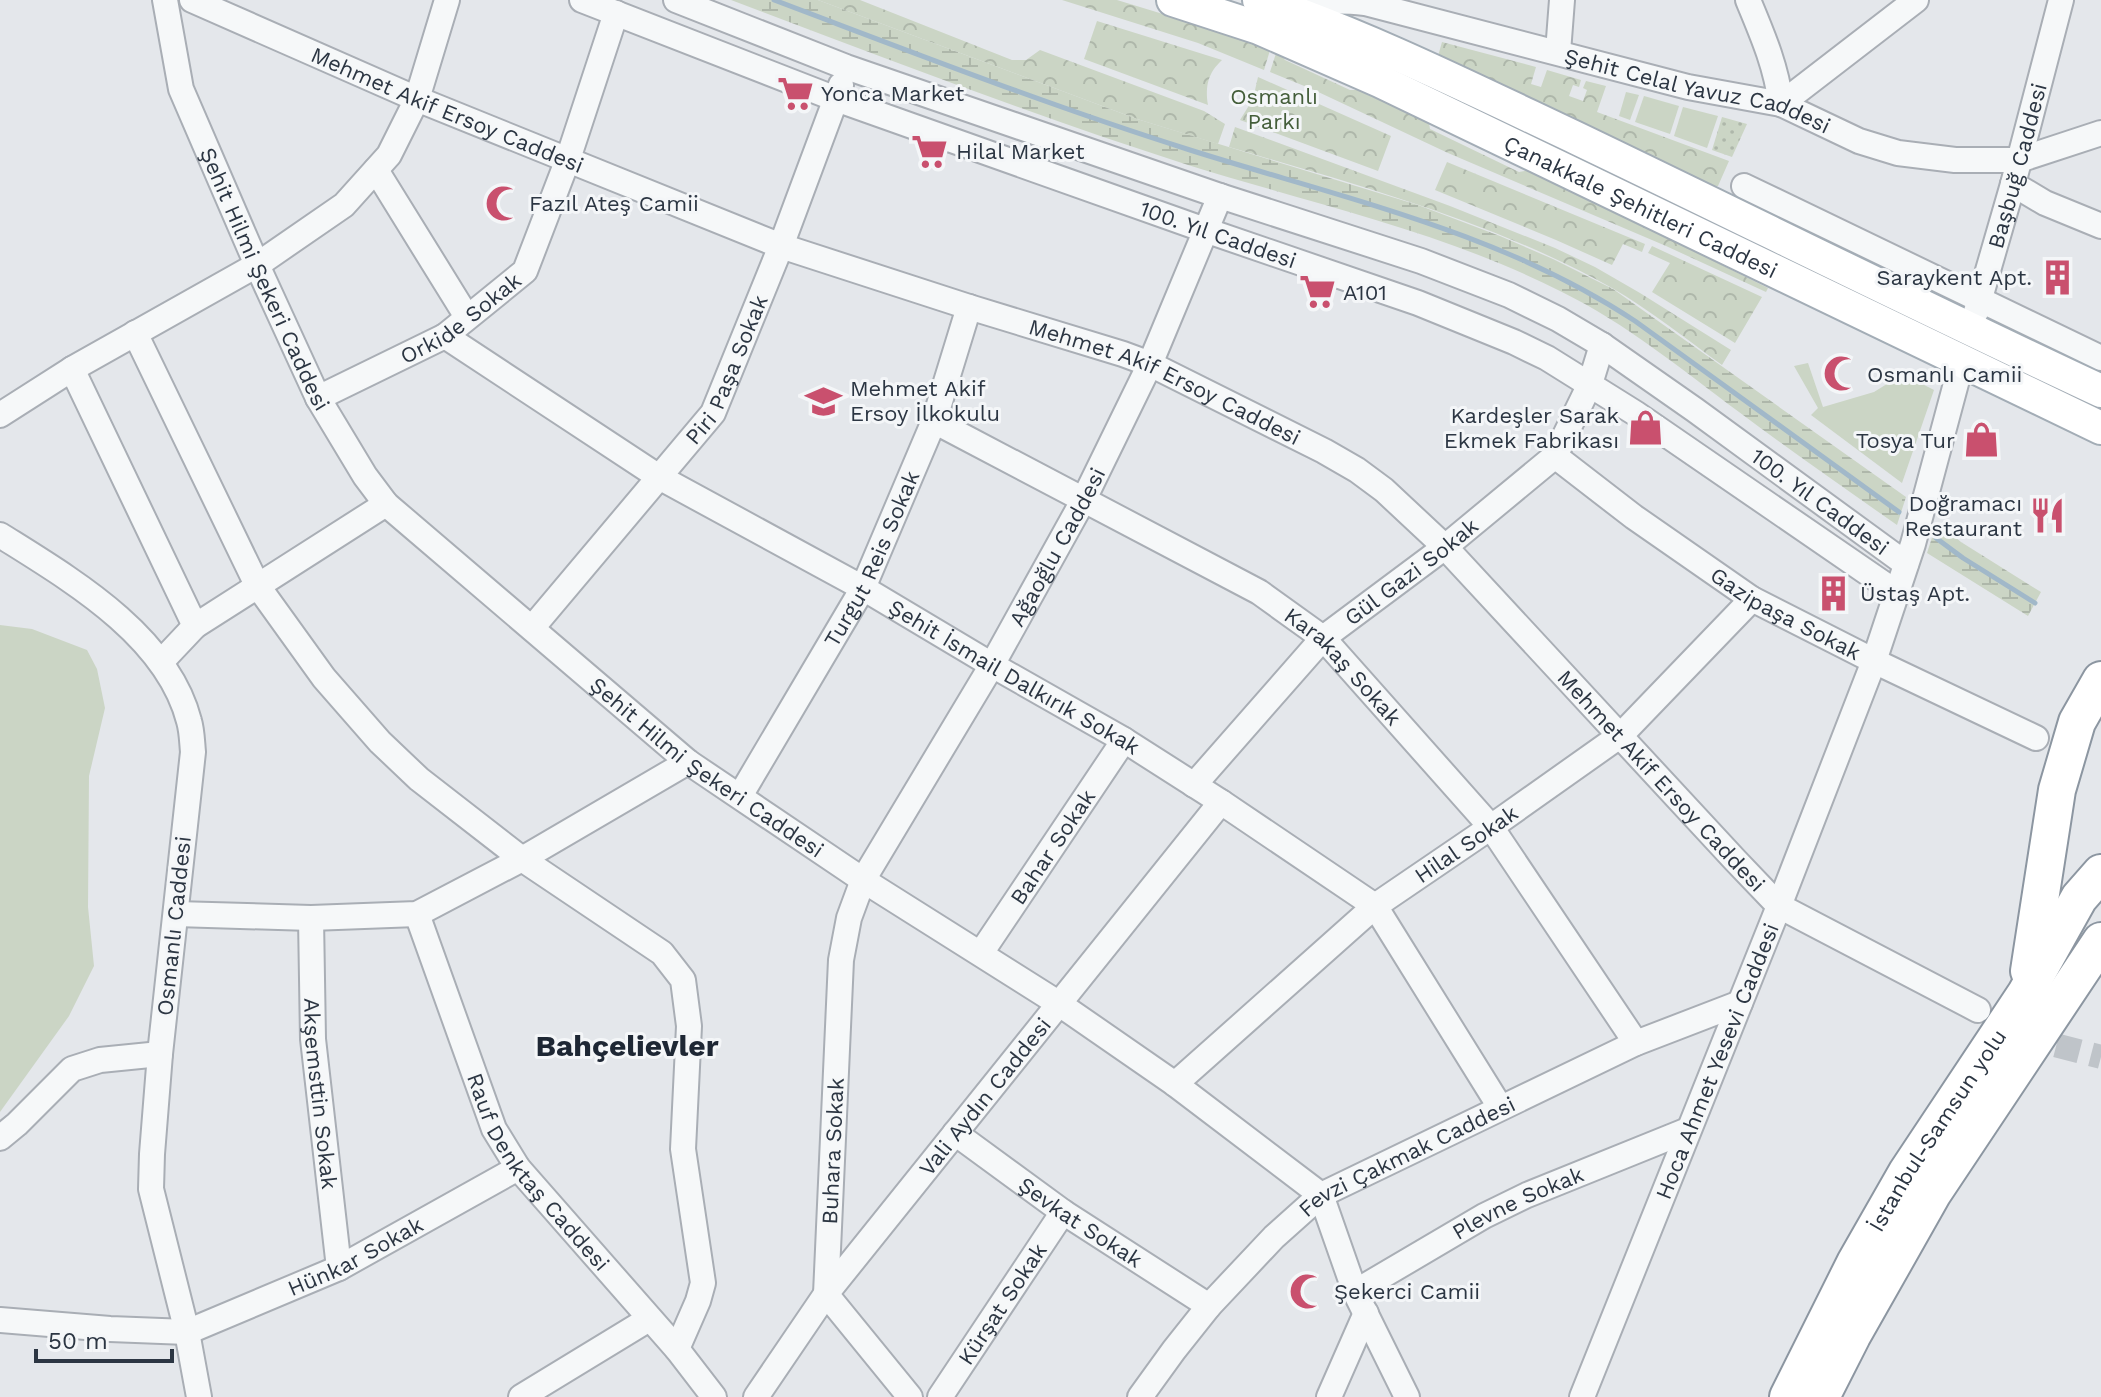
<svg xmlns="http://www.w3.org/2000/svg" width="2101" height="1397" viewBox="0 0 2101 1397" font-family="'Work Sans',sans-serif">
<defs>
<pattern id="forest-crowns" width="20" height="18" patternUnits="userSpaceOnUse" patternTransform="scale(2)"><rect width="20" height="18" fill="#cbd5c5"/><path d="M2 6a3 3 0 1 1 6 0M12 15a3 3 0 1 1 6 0" fill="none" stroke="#aeb7aa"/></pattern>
<pattern id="wetland-marsh" width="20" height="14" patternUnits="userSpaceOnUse" patternTransform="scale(2)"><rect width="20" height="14" fill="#cbd5c5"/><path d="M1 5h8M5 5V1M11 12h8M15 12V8" fill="none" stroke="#aeb7aa"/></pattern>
<pattern id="park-dots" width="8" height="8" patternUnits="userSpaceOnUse" patternTransform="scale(2)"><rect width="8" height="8" fill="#cbd5c5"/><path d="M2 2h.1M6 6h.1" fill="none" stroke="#aeb7aa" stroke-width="1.8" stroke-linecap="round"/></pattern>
</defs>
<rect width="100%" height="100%" fill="#e4e7eb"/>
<g fill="#cbd5c5">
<polygon points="1626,92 1639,95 1630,120 1619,116"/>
<polygon points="1644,96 1679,106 1670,134 1635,122"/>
<polygon points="1683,107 1718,116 1707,148 1674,136"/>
<polygon points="1808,363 1823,407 1874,392 1903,374 1934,390 1902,483 1811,415 1818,408 1794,366"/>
<polygon points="0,625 32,629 87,650 97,669 105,708 89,776 88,907 94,966 69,1016 0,1112"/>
</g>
<g fill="url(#forest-crowns)">
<polygon points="818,0 860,0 1012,60 1026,60 1040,50 1204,111 1225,124 1218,144 1137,119"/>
<polygon points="1062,0 1117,0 1271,47 1264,70 1198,43"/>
<path d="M 1097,21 L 1222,60 C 1208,73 1205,86 1208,105 L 1084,59 Z"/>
<polygon points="1442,42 1536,67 1531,84 1541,87 1547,70 1581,80 1579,87 1573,85 1569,96 1583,101 1587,90 1583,88 1586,81 1606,86 1597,112 1729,161 1718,186 1712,186 1438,56"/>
<polygon points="1277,50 1285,60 1350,90 1361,90 1428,117 1430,129 1519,172 1531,170 1768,288 1766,292 1666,246 1448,153 1314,90 1270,72"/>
<polygon points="1258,77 1391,136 1378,171 1240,120 1253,99"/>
<path d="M 1235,127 L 1450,206 L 1555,248 L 1595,267 L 1640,293 L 1731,350 L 1722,365 C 1686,339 1650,310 1612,288 C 1495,222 1357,185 1229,147 Z"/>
<polygon points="1447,162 1645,244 1642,252 1623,244 1612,265 1556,240 1435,190"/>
<polygon points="1652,246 1762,297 1735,343 1652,292 1670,263 1648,253"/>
</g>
<g fill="url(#wetland-marsh)">
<path d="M 731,0 L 818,0 L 1137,119 L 1418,205 L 1500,236 L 1553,259 L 1613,289 L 1906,497 L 1897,525 C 1844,488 1791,451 1739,412 C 1681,369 1627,324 1562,292 C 1442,231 1316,205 1188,165 C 1034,116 883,57 731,0 Z"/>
<polygon points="1937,522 1961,542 2041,592 2028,616 1927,553"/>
</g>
<polygon fill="url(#park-dots)" points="1722,117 1747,124 1732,157 1712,150"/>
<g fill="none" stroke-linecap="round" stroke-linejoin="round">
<g stroke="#a1b8c9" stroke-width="5">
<path d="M 774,0 C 912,52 1050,106 1190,150 C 1342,198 1501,232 1635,321 L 1899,512"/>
<polyline points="1936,538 1963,558 2035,603"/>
</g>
<polyline stroke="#bfc4c9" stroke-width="24" stroke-dasharray="24 12" stroke-linecap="butt" points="2023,1032 2047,1043 2101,1057"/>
<defs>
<g id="minor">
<path id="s1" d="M 165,0 L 181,89 L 257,265 L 318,398 L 365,476 L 386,504 L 688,762 L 863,880 L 1058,1003 L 1175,1084 L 1321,1195 L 1355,1292 L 1407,1397"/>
<path id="s2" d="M 192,0 L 417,99 L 781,246 L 969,307 L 1123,354 L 1150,364 L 1324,451 L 1357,470 L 1384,490 L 1445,547 L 1735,860 L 1779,906 L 1978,1010"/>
<path id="s3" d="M 582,0 L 836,99 L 1205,230 L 1418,303 L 1514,342 L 1547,358 L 1635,413 L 1897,593"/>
<path id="s4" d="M 676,0 L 846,67 L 1220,196 L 1421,261 L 1509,295 L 1558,319 L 1602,345 L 1695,410 L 1906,564"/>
<path d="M 1748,0 C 1763,36 1776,66 1781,104"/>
<path id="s5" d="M 1293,13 C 1320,0 1336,0 1365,3 L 1688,87 L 1781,104 L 1859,141 L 1898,153 L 1955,160 L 2019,160 L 2101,133"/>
<polyline points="1558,52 1562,0"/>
<polyline points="1781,104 1916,0"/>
<polyline points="376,170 467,317"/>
<polyline points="2013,184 2045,203 2101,226"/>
<polyline points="1744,186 2101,358"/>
<path id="s6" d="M 1976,312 L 2013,184 L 2061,0"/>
<polyline points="135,333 257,585 324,678 380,742 419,779 522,859 662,953 683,980 689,1026 683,1149 703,1283 698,1301 677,1349"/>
<path id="s7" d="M 445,336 L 659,477 L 863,588 L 992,665 L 1124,740 L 1221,802 L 1375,906 L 1500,1107"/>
<polyline points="72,369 195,626"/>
<path id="s8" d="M 318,398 L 445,336 L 525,271 L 568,159 L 616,13"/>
<polyline points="0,415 72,369 257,265 344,205 389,155 417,99 447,0"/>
<path id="s9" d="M 934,421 L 1259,592 L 1323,638 L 1491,827 L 1636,1043"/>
<path id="s10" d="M 1555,456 L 1634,517 L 1752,599 L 1874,661 L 2036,738"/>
<path d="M 0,535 C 70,579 167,635 189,721 C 192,731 192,742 193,752 L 160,1054 L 152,1154 L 151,1189 L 187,1332 L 199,1397"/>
<path id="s11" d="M 532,628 L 713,413 L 781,246 L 841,85"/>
<polyline points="161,662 195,626 386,504"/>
<path id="s12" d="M 1194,785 L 1323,638 L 1445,547 L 1555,456 L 1590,384 L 1602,345"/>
<path id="s13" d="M 740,796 L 863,588 L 934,421 L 969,307"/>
<polyline points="176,914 311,918 417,914 522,859 688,762"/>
<path id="s14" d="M 417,914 L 494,1129 L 518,1168 L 677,1349 L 714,1397"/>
<path id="s15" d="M 311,918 L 313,1039 L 339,1268"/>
<path id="s16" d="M 981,953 L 1124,740"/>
<path id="s17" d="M 1175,1084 L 1375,906 L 1491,827 L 1621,735 L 1752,599"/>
<path id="s18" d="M 955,1133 L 1063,1212 L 1209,1306"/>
<polyline points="0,1138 17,1124 72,1069 100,1060 160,1054"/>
<path id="s19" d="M 1355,1292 L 1484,1216 L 1527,1195 L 1688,1130"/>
<path id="s20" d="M 0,1320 L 110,1329 L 187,1332 L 339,1268 L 518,1168"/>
<polyline points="521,1397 649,1319"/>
<path id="s21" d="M 756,1397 L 826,1294 L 1221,802"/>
<path id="s22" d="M 910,1397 L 826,1294 L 841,960 L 849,918 L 863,880 L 992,665 L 1084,499 L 1150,364 L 1220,196"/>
<path id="s23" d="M 940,1397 L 1063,1212"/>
<path id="s24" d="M 1140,1397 L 1174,1350 L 1209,1306 L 1274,1237 L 1321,1195 L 1636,1043 L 1740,1003"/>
<polyline points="1329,1397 1366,1313"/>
<path id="s25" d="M 1582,1397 L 1779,906 L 1874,661 L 1913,544 L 1962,361"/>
</g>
<g id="major">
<path id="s26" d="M 1173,0 L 1259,28 L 1380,81 L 2101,428"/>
<path d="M 1259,0 C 1368,37 1472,89 1576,138 C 1751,222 1925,309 2101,391"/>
</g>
<g id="highway">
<polyline points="2029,971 2057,790 2077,722 2101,680"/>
<path id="s27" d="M 1788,1397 L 1855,1263 L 1907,1172 L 2026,993 L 2079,898 L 2101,873"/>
<polyline points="1821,1397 1852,1336 1933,1193 2101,941"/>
</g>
</defs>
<use href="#minor" stroke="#a9aeb5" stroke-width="28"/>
<use href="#major" stroke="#a3adb6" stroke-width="36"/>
<use href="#highway" stroke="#8c96a1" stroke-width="40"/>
<use href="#minor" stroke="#f6f8f9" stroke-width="24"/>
<use href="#major" stroke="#fff" stroke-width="32"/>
<use href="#highway" stroke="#fff" stroke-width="36"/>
</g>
<defs>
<symbol id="supermarket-bare" viewBox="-9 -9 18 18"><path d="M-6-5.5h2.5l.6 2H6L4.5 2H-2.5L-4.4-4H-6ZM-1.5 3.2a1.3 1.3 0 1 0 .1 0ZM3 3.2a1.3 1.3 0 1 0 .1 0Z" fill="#c9506e" stroke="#f4f6f8" stroke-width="2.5" paint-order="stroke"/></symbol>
<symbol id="mosque-bare" viewBox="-9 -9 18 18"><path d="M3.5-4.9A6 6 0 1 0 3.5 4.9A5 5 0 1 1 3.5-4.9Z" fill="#c9506e" stroke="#f4f6f8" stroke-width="2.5" paint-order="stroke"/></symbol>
<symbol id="building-bare" viewBox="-9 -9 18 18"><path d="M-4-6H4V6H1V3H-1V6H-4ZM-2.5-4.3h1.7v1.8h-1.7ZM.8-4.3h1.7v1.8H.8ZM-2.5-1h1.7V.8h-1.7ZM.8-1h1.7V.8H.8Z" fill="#c9506e" stroke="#f4f6f8" stroke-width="2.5" paint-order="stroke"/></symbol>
<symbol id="school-bare" viewBox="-9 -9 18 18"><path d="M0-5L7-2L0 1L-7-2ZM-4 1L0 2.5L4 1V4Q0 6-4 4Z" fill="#c9506e" stroke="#f4f6f8" stroke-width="2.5" paint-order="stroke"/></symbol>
<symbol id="shop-bare" viewBox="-9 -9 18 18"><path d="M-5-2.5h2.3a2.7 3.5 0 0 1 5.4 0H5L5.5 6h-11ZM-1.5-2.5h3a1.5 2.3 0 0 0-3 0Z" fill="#c9506e" stroke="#f4f6f8" stroke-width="2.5" paint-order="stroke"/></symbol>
<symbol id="restaurant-bare" viewBox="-9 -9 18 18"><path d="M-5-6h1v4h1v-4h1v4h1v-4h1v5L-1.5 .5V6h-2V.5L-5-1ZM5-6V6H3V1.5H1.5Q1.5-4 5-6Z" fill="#c9506e" stroke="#f4f6f8" stroke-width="2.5" paint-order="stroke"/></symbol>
</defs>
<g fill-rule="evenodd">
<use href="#supermarket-bare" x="770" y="68" width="51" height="51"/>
<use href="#supermarket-bare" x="904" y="126" width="51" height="51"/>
<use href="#mosque-bare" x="478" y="178" width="51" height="51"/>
<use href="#building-bare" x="2032" y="252" width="51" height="51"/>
<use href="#supermarket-bare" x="1292" y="266" width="51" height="51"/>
<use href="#mosque-bare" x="1816" y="348" width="51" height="51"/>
<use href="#school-bare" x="798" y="376" width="51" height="51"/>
<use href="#shop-bare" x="1620" y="402" width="51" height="51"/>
<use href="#shop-bare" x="1956" y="414" width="51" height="51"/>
<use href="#restaurant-bare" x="2022" y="490" width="51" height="51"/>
<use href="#building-bare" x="1808" y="568" width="51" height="51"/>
<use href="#mosque-bare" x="1282" y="1266" width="51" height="51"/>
</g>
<g text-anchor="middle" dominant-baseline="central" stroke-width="6" stroke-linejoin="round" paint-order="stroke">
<g font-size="22" fill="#2c3643" stroke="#f4f6f8">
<text stroke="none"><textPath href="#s5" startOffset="418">Şehit Celal Yavuz Caddesi</textPath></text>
<text stroke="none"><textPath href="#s2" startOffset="278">Mehmet Akif Ersoy Caddesi</textPath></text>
<text stroke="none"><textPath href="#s6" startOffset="152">Başbuğ Caddesi</textPath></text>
<text stroke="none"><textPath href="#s26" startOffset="512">Çanakkale Şehitleri Caddesi</textPath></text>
<text stroke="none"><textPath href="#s3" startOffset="678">100. Yıl Caddesi</textPath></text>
<text stroke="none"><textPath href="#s1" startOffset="298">Şehit Hilmi Şekeri Caddesi</textPath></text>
<text stroke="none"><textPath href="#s8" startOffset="164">Orkide Sokak</textPath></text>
<text stroke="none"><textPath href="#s11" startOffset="326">Piri Paşa Sokak</textPath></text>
<text stroke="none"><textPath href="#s2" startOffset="1046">Mehmet Akif Ersoy Caddesi</textPath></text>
<text stroke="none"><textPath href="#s4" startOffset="1258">100. Yıl Caddesi</textPath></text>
<text stroke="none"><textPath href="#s22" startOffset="936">Ağaoğlu Caddesi</textPath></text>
<text stroke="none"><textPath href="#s13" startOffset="272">Turgut Reis Sokak</textPath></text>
<text stroke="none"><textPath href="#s12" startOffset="306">Gül Gazi Sokak</textPath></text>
<text stroke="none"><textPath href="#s10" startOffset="280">Gazipaşa Sokak</textPath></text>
<text stroke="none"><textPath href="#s9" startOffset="480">Karakaş Sokak</textPath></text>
<text stroke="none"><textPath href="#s7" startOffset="664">Şehit İsmail Dalkırık Sokak</textPath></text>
<text stroke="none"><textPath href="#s1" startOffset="970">Şehit Hilmi Şekeri Caddesi</textPath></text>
<text stroke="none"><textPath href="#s2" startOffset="1694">Mehmet Akif Ersoy Caddesi</textPath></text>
<text stroke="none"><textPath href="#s17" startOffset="378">Hilal Sokak</textPath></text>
<text stroke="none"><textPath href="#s16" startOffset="128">Bahar Sokak</textPath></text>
<text transform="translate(174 926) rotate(-84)">Osmanlı Caddesi</text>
<text stroke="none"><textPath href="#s25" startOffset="362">Hoca Ahmet Yesevi Caddesi</textPath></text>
<text stroke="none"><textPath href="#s15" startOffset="176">Akşemsttin Sokak</textPath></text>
<text stroke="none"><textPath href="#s21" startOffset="378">Vali Aydın Caddesi</textPath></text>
<text stroke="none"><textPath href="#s27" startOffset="306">İstanbul-Samsun yolu</textPath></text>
<text stroke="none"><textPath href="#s22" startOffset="276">Buhara Sokak</textPath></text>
<text stroke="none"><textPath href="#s24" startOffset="366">Fevzi Çakmak Caddesi</textPath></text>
<text stroke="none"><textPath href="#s14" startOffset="288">Rauf Denktaş Caddesi</textPath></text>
<text stroke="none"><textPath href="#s19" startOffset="186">Plevne Sokak</textPath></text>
<text stroke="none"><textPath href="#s18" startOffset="154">Şevkat Sokak</textPath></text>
<text stroke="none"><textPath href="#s20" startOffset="372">Hünkar Sokak</textPath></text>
<text stroke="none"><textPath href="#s23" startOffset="112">Kürşat Sokak</textPath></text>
</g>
<g font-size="22" fill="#2c3643" stroke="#f4f6f8" text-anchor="start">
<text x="821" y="93">Yonca Market</text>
<text x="956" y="151">Hilal Market</text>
<text x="529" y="203">Fazıl Ateş Camii</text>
<text x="2032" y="277" text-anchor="end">Saraykent Apt.</text>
<text x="1343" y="292">A101</text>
<text x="1867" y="374">Osmanlı Camii</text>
<text x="850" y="388">Mehmet Akif<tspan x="850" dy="25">Ersoy İlkokulu</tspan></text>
<text x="1619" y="415" text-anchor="end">Kardeşler Sarak<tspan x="1619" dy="25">Ekmek Fabrikası</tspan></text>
<text x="1955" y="440" text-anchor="end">Tosya Tur</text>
<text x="2022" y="503" text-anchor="end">Doğramacı<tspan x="2022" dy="25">Restaurant</tspan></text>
<text x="1860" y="593">Üstaş Apt.</text>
<text x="1334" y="1291">Şekerci Camii</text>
</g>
<g font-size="22" fill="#445e3a" stroke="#f4f6f8">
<text x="1274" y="96">Osmanlı<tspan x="1274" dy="25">Parkı</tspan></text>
</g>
<g font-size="30" font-weight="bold" fill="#1e2734" stroke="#f4f6f8">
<text x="627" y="1045">Bahçelievler</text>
</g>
</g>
<path d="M36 1349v12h136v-12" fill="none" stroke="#2c3643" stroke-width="4"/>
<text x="48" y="1349" font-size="24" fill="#2c3643" stroke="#f4f6f8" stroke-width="6" paint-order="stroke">50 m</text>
</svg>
